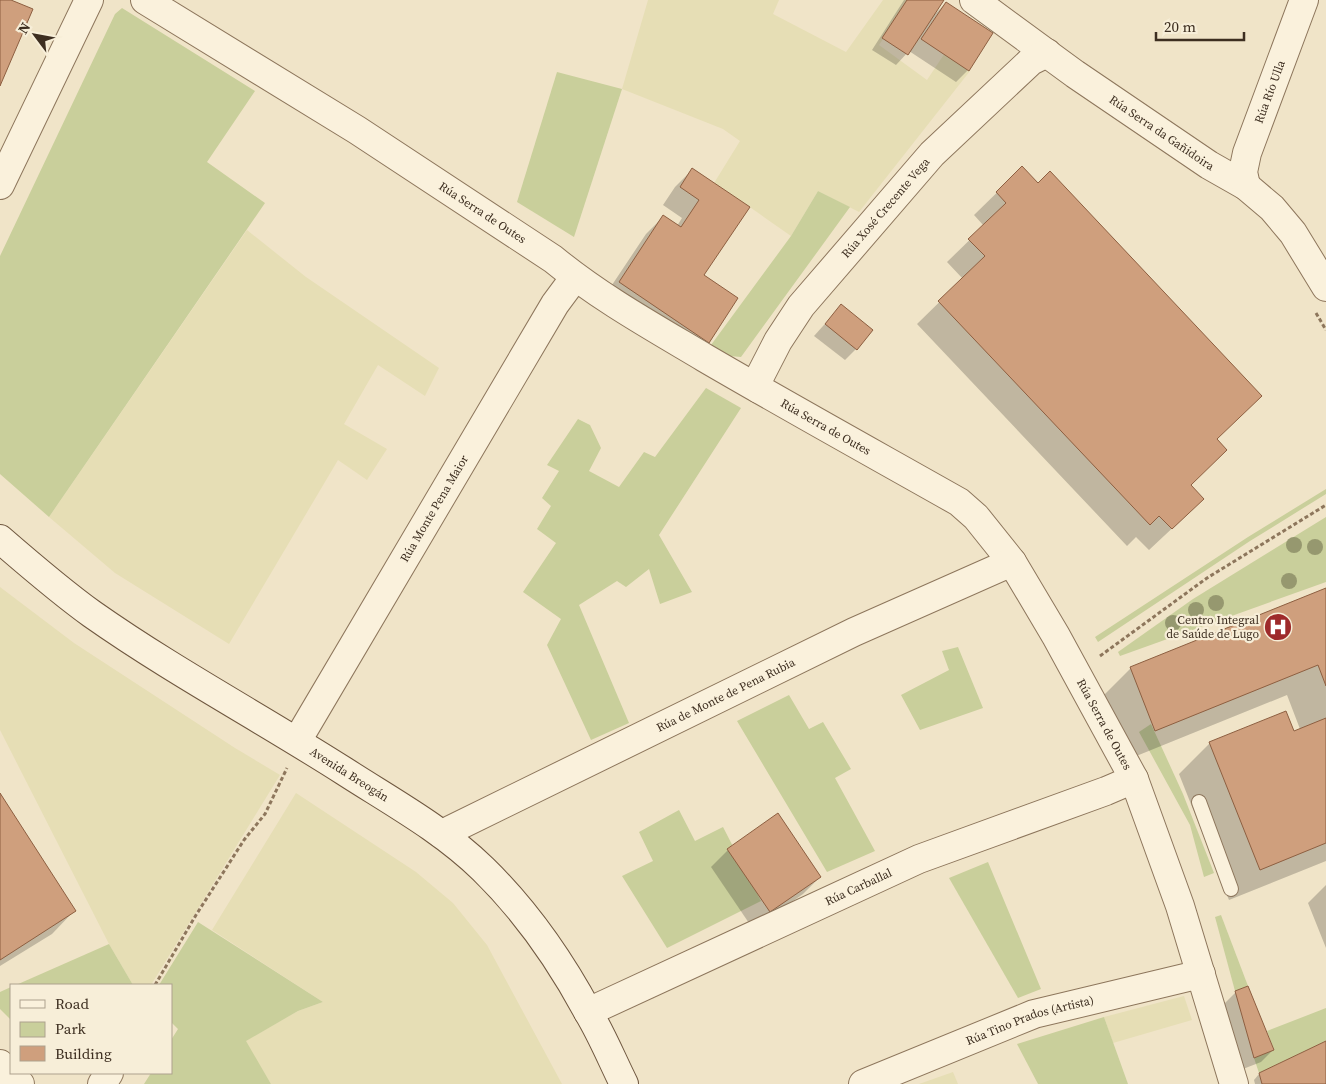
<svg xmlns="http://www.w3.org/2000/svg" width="1326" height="1084" viewBox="0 0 1326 1084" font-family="'Source Serif 4',serif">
<rect width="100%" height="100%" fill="#f0e4c8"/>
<g fill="#e6deb5">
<polygon points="648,0 779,0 773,14 846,52 883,0 909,0 879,45 927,80 945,53 970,71 859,212 818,191 791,236 744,203 698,209 740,141 723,129 622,89"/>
<polygon points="247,230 306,277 439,368 425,396 378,365 344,424 387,449 367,480 338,460 229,644 115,573 49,517"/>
<polygon points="0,587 74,643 235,748 280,775 151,985 133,985 109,944 0,730"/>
<polygon points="296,793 416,872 453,903 487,945 562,1084 271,1084 245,1041 298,1011 323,1002 212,930"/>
<polygon points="1184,996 1192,1020 1113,1043 1104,1017"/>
<polygon points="953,1072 958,1084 919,1084"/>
</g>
<g fill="#c9cf9b">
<polygon points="122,8 255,91 207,162 265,203 49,517 0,474 0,256 115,14"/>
<polygon points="557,72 622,89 574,237 517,202"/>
<polygon points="818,191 850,207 741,357 729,356 711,345 791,236"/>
<polygon points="706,388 741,408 659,535 692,592 660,604 649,569 626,587 617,581 579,605 629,723 591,740 547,645 561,619 523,592 556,543 537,529 551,506 542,498 559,471 547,465 578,419 590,425 601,448 589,471 619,487 644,452 655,457"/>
<polygon points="1326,489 1326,494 1250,541 1098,642 1095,637 1248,537"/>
<polygon points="1326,517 1326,582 1120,656 1118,652 1193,599"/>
<polygon points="958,647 983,708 920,730 901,695 949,670 942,651"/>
<polygon points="789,695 809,729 823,722 851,769 835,778 875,851 827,872 737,721"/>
<polygon points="1151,724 1183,794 1214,873 1204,877 1190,825 1139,732"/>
<polygon points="679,810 695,841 723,827 761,901 667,948 622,876 653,861 639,832"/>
<polygon points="988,862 1041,989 1018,998 949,878"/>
<polygon points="1221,915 1248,986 1235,991 1215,917"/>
<polygon points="198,922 323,1002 298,1011 246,1041 271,1084 144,1084 151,1073 171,1073 171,1040 178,1029 171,1022 171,985 159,985"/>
<polygon points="109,944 133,985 16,985"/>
<polygon points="11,987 11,1020 0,1009 0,992"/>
<polygon points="1326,1008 1326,1041 1259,1073 1254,1058 1274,1050 1267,1031"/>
<polygon points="1104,1017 1128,1084 1038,1084 1017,1044"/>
</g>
<g fill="#0003">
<polygon points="904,0 943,0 935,14 946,3 968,70 956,82 909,51 896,65 872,50"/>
<polygon points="1022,168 1216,439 1190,485 1180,521 1149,550 1136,537 1127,546 917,324 963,279 947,262 984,226 974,215"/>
<polygon points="692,170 749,207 703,275 708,342 690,359 602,300 646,234 663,217 677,226 682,218 663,205 675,187"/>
<polygon points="841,306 856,349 845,360 814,336"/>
<polygon points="1326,589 1326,861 1229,900 1179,774 1210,743 1293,732 1300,729 1287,695 1124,761 1100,699 1131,668"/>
<polygon points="0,795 74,911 52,934 0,966"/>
<polygon points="728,850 820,877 803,894 753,929 711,867"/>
<polygon points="1326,885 1326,948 1308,903"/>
<polygon points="1236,992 1273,1050 1261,1062 1243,1069 1224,1004"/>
<polygon points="1326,1042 1326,1084 1255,1084 1254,1080 1259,1074"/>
</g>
<g fill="#cf9f7d" stroke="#8d5f41">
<polygon points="0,0 11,0 33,9 0,86"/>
<polygon points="907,0 944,0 908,55 882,38"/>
<polygon points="946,2 993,33 969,71 921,39"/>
<polygon points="1022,166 1038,183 1050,171 1262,396 1217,439 1227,450 1191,485 1204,499 1172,529 1159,516 1150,525 938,301 985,256 968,239 1006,203 996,192"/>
<polygon points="692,168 750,207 704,275 738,298 709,343 619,282 663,215 681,227 699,200 680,187"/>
<polygon points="841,304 873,330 857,350 825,324"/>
<polygon points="1326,588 1326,686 1318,665 1155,731 1130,667"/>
<polygon points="1286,711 1294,731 1326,718 1326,843 1260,870 1209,742"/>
<polygon points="0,793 76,911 0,960"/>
<polygon points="778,813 821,877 770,912 727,849"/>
<polygon points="1248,986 1274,1050 1254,1058 1235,991"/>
<polygon points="1326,1041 1326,1084 1262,1084 1259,1073"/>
</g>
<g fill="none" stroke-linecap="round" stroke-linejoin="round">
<defs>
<polyline id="lane" points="1199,802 1231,889"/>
<g id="street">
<path id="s1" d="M 145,0 L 357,130 L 553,259 C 599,297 653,327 705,358 C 789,407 874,454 959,502 L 976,517 L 1012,562 L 1056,636 L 1134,779 L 1180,906 L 1234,1084"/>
<path id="s2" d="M 974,0 L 1075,74 L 1209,165 L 1246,186 L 1272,208 L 1293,233 L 1326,287"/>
<polyline points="0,185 89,0"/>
<path id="s3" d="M 1246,186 L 1243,172 L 1247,153 L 1304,0"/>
<path id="s4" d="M 759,389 L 759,378 L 778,341 L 801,306 L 932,154 L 1031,61 L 1047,53"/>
<path id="s5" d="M 297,741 L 555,304 L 575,277"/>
<path id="s6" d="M 442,834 L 854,632 L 1012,562"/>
<path id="s7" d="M 588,1012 L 919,859 L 1106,791 L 1134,779"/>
<polyline points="0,1064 20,1084"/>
<polyline points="102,1084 109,1073"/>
<path id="s8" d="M 863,1084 L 1034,1014 L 1201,974"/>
</g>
<g id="secondary">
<path id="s9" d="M 0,539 C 30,565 60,591 92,614 C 173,671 261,718 344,771 C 392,802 442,829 483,869 C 525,910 560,960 588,1012 C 602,1035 612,1060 624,1084"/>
</g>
</defs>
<use href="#lane" stroke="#8d765c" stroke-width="16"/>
<use href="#street" stroke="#8d765c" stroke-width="30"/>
<use href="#secondary" stroke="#6f573f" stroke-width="30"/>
<g stroke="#8d765c" stroke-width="3" stroke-dasharray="4 2.5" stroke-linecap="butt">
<polyline points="1316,313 1326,330"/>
<polyline points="1100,656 1207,578 1326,505"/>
<polyline points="155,985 196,915 244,840 265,814 287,768"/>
</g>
<use href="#lane" stroke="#faf1dc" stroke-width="14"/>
<use href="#street" stroke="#faf1dc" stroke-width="28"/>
<use href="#secondary" stroke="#faf1dc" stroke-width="28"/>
</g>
<g fill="#96986f">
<circle cx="1294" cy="545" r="8"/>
<circle cx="1315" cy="547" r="8"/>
<circle cx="1289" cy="581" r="8"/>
<circle cx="1216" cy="603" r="8"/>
<circle cx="1196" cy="610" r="8"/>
<circle cx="1173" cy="623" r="8"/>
</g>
<defs>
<symbol id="hospital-disc" viewBox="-11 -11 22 22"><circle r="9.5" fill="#9e2a2b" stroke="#f7eed8"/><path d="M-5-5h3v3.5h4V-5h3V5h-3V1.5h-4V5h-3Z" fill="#fff"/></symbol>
</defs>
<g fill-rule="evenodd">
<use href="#hospital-disc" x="1262" y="611" width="32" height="32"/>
</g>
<g text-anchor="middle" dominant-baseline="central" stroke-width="4.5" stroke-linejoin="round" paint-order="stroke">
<g font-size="12" fill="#3d2e20" stroke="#f7eed8">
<text stroke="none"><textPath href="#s3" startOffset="99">Rúa Río Ulla</textPath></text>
<text stroke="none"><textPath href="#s2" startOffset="230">Rúa Serra da Gañidoira</textPath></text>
<text stroke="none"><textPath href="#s4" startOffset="224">Rúa Xosé Crecente Vega</textPath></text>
<text stroke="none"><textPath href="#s1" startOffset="399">Rúa Serra de Outes</textPath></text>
<text stroke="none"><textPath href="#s1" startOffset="804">Rúa Serra de Outes</textPath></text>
<text stroke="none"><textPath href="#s5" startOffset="270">Rúa Monte Pena Maior</textPath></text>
<text stroke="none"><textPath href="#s6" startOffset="316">Rúa de Monte de Pena Rubia</textPath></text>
<text stroke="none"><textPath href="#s1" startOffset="1224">Rúa Serra de Outes</textPath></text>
<text stroke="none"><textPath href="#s9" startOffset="422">Avenida Breogán</textPath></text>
<text stroke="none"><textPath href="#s7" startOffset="298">Rúa Carballal</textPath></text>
<text stroke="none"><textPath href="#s8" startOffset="179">Rúa Tino Prados (Artista)</textPath></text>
</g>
<g font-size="12" fill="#3d2e20" stroke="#f7eed8" text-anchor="end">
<text x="1259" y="620">Centro Integral<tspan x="1259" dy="14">de Saúde de Lugo</tspan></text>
</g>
</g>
<rect x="10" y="984" width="162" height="90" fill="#f7eed8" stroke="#ada18e"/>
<rect x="20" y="1000" width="25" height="8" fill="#faf1dc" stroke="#ada18e"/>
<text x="55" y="1009" font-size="15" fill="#3d2e20">Road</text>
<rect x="20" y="1022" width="25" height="15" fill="#c9cf9b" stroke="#ada18e"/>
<text x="55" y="1034" font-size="15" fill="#3d2e20">Park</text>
<rect x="20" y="1046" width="25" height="15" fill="#cf9f7d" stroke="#ada18e"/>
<text x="55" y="1059" font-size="15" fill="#3d2e20">Building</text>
<g transform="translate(35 35) rotate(302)" stroke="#f7eed8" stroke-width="4" paint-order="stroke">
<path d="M0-4L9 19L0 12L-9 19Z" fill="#3d2e20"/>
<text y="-8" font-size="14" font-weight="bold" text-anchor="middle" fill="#3d2e20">N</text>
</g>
<path d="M1156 32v8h88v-8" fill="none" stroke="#3d2e20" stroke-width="2.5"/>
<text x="1164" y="32" font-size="15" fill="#3d2e20" stroke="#f7eed8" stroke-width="4" paint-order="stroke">20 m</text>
</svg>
